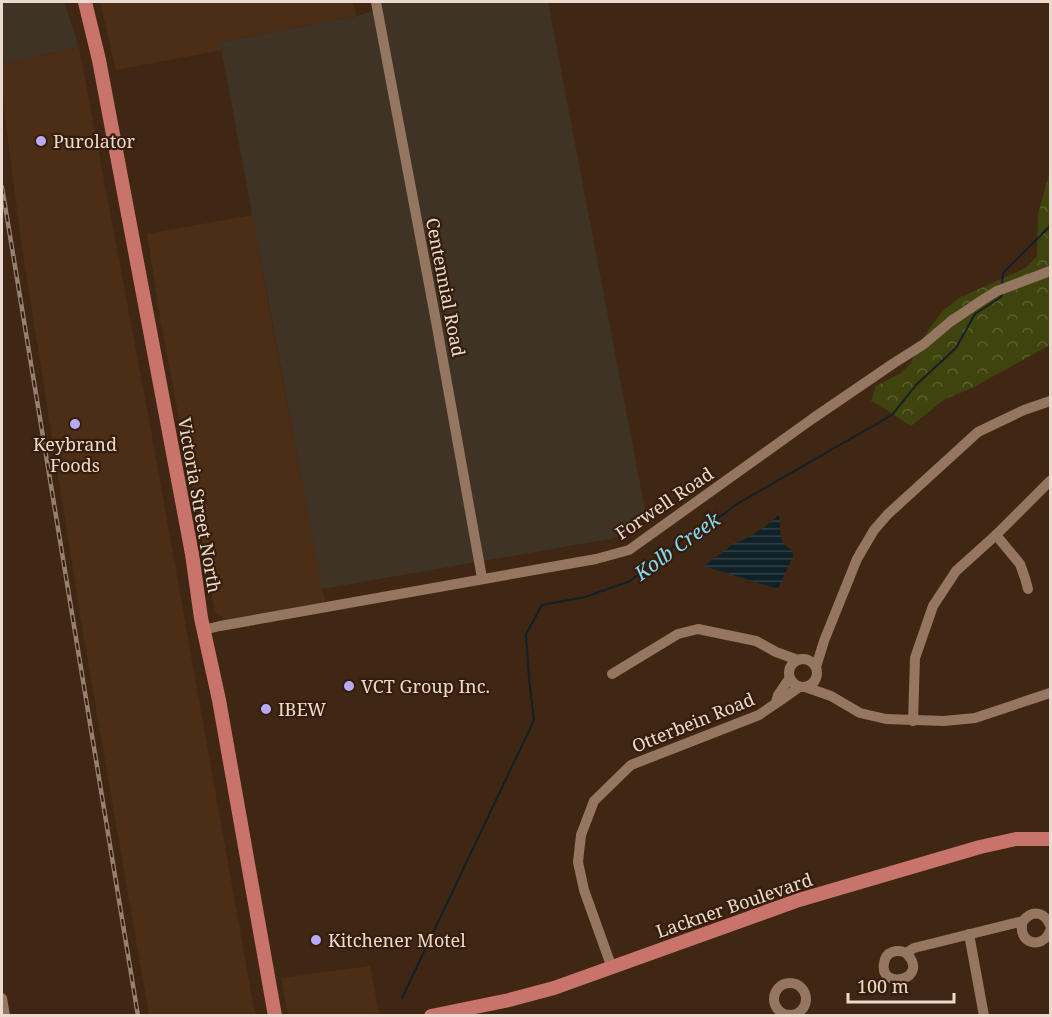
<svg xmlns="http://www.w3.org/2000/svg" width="1052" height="1017" viewBox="0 0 1052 1017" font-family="'Noto Serif',serif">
<defs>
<pattern id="forest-crowns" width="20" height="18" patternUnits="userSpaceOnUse" patternTransform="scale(1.5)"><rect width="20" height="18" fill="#3f440f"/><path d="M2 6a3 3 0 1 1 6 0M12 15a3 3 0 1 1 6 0" fill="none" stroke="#5b5e31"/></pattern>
<pattern id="water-rules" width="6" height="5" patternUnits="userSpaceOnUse" patternTransform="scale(1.5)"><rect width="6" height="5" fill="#102127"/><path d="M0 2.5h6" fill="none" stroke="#334145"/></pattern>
</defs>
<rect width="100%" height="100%" fill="#402714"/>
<g fill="#4c2e17">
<polygon points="100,2 353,2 356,16 220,42 222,50 116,70"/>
<polygon points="79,47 152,436 255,1015 149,1015 84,639 22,248 2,94 2,64"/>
<polygon points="253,215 268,303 325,602 225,620 215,611 161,323 147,234"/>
<polygon points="370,966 379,1013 359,1016 288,1015 281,978"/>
</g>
<g fill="#3e3324">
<polygon points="2,2 64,2 79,47 2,64"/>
<polygon points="382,2 548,2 646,515 621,537 322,589 220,42 357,16 382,8"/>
</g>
<path fill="url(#forest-crowns)" d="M 1050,171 L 1050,345 L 972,388 L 945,399 L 911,426 C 897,418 885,407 871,401 L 876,386 L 901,373 L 910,364 L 927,332 L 942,312 L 959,298 L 1026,268 L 1037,256 L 1038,214 Z"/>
<polygon fill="url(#water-rules)" points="779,515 781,538 784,545 792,550 793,556 778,589 704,566 733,544 747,538 763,528"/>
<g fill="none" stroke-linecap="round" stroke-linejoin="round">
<g stroke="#102127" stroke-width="2">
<polyline points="1002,285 1003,273 1050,226"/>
<polyline points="402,998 534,720 529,678 526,634 542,605 585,597 630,581 701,525 721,516 737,504 892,415 916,385 956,348 975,314 1001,297 1002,293"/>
</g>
<g stroke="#947661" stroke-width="10">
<polyline points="376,2 435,316 482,578"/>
<polyline points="996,535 1020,564 1025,578 1028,589"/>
<polyline points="203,630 220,626 596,559 629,550 812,419 894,363 924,344 950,322 981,301 997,291 1050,271"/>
<circle cx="803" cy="673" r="14"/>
<polyline points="816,667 824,641 857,559 874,530 888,514 978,432 1024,410 1050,401"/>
<polyline points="612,674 678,634 698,629 756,641 776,652 798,660"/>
<polyline points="805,687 831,696 860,713 886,719 944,721 975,718 1050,693"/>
<polyline points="776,702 778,695 789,679"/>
<polyline points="913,721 915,658 933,606 956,571 996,535 1050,481"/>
<path d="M 1023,921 C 1016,943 1042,951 1050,931"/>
<polyline points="969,934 984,1016"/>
<path d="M 906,953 C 932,979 879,992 884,963 C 886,951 897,949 906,953 L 914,948 L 1023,921 C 1032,910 1044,911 1050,925"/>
<path d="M 612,968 L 584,890 L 578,862 L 581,835 L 594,801 L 631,765 L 759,715 C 772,706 786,697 799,687"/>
<circle cx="790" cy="999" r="16"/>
<polyline points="2,998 5,1016"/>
</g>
<g stroke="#c9746a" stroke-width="14">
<polyline points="85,2 99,60 192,554 201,618 219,700 275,1016"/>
<polyline points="431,1016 509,1000 554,988 799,900 980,847 1016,839 1050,839"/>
</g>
<defs>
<polyline id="rail" points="2,187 138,1016"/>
</defs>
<use href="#rail" stroke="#958071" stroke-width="4.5"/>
<use href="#rail" stroke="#351d0a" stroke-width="2" stroke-dasharray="7" stroke-linecap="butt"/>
</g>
<g fill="#b7abf8" stroke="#351d0a" stroke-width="2">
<circle cx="41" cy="141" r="6"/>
<circle cx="75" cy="424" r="6"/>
<circle cx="349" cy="686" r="6"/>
<circle cx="266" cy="709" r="6"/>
<circle cx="316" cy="940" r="6"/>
</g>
<g text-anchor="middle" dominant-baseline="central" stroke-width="4.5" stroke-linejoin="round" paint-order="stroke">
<g font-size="18" fill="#ebdacf" stroke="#351d0a" text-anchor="start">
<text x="53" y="141">Purolator</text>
<text x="75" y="444" text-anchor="middle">Keybrand<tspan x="75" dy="21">Foods</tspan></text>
<text x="361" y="686">VCT Group Inc.</text>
<text x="278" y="709">IBEW</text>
<text x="328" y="940">Kitchener Motel</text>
</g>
<g font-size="18" fill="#ebdacf" stroke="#351d0a">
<text transform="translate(446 287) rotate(79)">Centennial Road</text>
<text transform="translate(664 503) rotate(-34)">Forwell Road</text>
<text transform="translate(200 505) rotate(80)">Victoria Street North</text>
<text transform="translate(693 722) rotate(-22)">Otterbein Road</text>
<text transform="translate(734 905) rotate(-19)">Lackner Boulevard</text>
</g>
<g font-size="20" font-style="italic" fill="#82daf9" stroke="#351d0a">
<text transform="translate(677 546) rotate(-36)">Kolb Creek</text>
</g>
</g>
<rect width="1052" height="1017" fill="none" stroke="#ebdacf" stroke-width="6"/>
<path d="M848 993v9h106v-9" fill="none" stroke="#ebdacf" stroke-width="3"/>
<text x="857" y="993" font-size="18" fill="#ebdacf" stroke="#351d0a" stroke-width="4.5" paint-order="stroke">100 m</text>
</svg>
